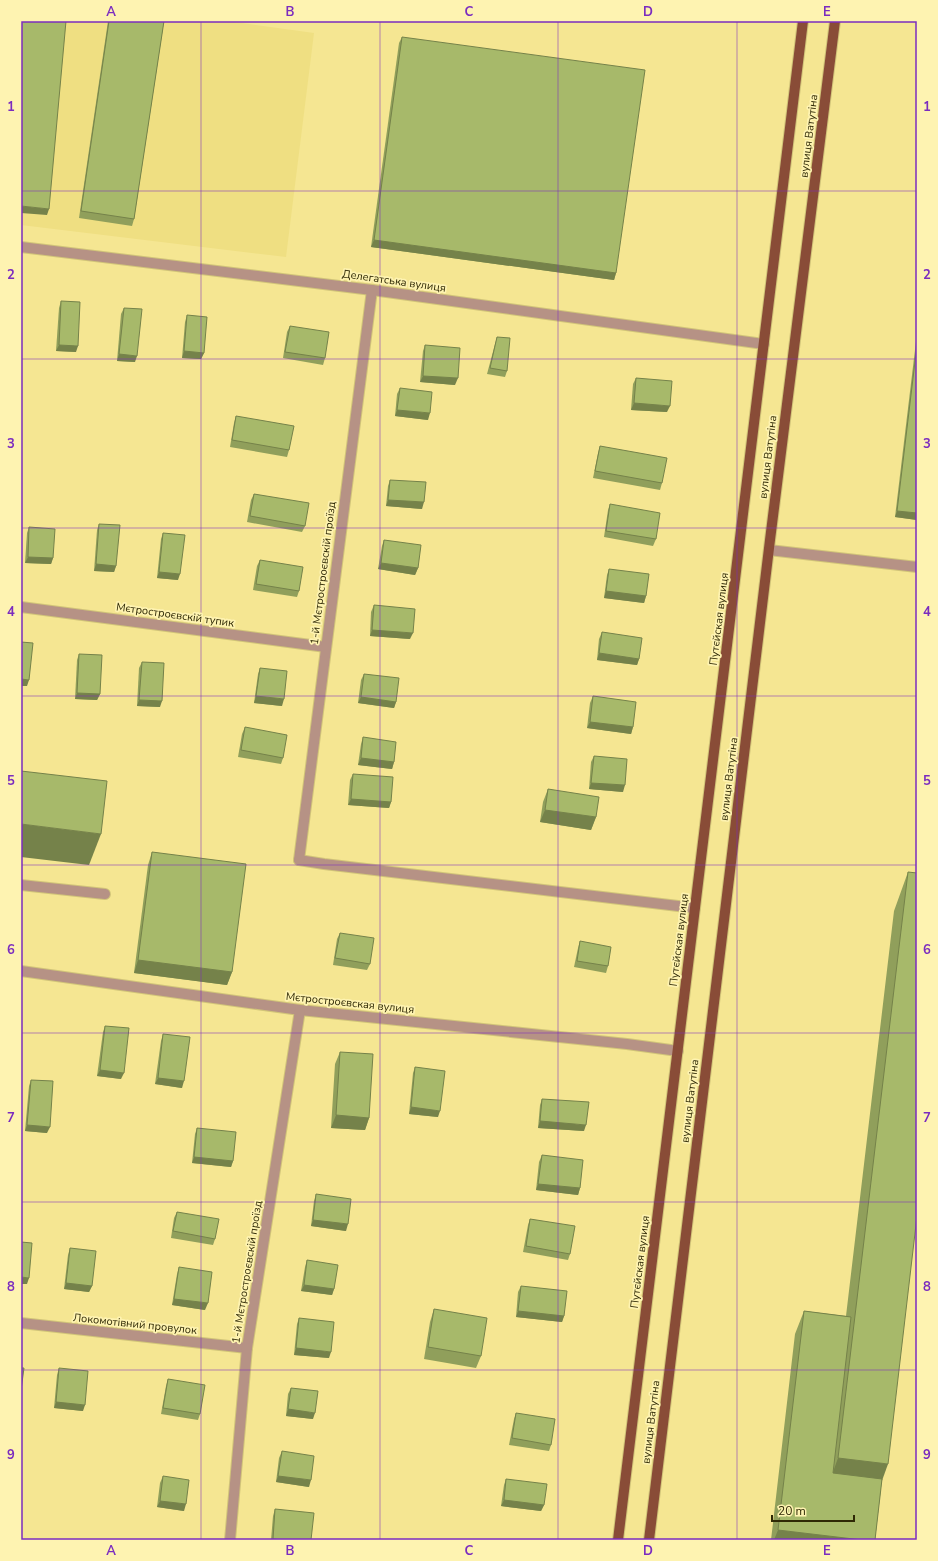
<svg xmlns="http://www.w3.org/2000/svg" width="938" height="1561" viewBox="0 0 938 1561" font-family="'Nunito Sans',sans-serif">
<rect width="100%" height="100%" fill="#f5e692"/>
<polygon fill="#efdf82" points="21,21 228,21 314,33 286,257 21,225"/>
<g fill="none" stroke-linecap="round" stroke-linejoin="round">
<defs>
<g id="lane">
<polyline points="769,550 917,567"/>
<polyline points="299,860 324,864 695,908"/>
<polyline points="21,885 105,894"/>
</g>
<g id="street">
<polyline points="21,247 372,290 764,344"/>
<polyline points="21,607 326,647"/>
<polyline points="299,860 372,290"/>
<polyline points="21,971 300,1010 627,1044 678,1051"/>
<polyline points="21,1323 247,1348"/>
<polyline points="230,1540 247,1348 300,1010"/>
</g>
<g id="primary">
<polyline points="618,1540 803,21"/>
<polyline points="649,1540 770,540 835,21"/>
</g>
</defs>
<use href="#lane" stroke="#d1c479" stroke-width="12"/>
<use href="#street" stroke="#d1c479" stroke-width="12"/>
<use href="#primary" stroke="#d1c479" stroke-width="12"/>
<use href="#lane" stroke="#b69285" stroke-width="10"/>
<use href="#street" stroke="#b69285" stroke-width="10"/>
<use href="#primary" stroke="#894c37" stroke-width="10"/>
</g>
<g fill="#909f5b">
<polygon points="108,21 164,21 134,219 132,226 79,218"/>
<polygon points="402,37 616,273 614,280 371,247 399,43"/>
<polygon points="61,301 76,352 56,351 59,308"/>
<polygon points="124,308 135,362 117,361 121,314"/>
<polygon points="187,315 204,353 201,359 182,358 185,322"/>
<polygon points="290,326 325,358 323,365 283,358 287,332"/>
<polygon points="917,333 917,520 895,517"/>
<polygon points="497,337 507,371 505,377 487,374 495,344"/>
<polygon points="425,345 455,385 420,382 423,351"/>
<polygon points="636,378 667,412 631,410 633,384"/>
<polygon points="400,388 428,420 395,416 397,394"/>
<polygon points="236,416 289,450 287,457 230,447 234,423"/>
<polygon points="600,446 662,483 660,490 593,478 598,453"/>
<polygon points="390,480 422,509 386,506 388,486"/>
<polygon points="254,494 305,526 302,532 247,522 251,500"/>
<polygon points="610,504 656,539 653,546 604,537 608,510"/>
<polygon points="99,524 116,566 114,572 94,571 97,530"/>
<polygon points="29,527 53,558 51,564 25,563 27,533"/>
<polygon points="163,533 178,580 157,578 161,539"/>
<polygon points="384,540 418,568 415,575 378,569 382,546"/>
<polygon points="260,560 299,591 297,597 253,590 257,566"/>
<polygon points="609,569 646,596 644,603 604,598 607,575"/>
<polygon points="374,605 410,639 370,636 371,612"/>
<polygon points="602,632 639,659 637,665 597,660 599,639"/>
<polygon points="79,654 100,694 97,700 75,699 77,660"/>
<polygon points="142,662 160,707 137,706 139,668"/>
<polygon points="260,668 282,706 254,703 258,674"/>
<polygon points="364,674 396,702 394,708 358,703 361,680"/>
<polygon points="593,696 633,727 631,734 587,728 590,703"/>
<polygon points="245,727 283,758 281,764 238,757 242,734"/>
<polygon points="363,737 394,762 392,769 358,765 361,744"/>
<polygon points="594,756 623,792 589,789 591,762"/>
<polygon points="353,774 391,802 389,808 348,805 350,780"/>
<polygon points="548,789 596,817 591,830 540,822 543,802"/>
<polygon points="152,852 232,972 227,985 134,973 148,865"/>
<polygon points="908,872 882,1479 875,1540 771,1540 795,1334 804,1311 846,1316 894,911"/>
<polygon points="340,933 370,964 367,970 333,965 337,939"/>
<polygon points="580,941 608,966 606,973 574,967 578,948"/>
<polygon points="105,1026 121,1079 97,1076 103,1032"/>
<polygon points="163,1034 182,1088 155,1084 161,1041"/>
<polygon points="340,1052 369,1118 365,1130 331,1128 335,1064"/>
<polygon points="415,1067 438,1117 409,1114 413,1073"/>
<polygon points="31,1080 47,1133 25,1131 29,1086"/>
<polygon points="542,1099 584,1131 538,1128 540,1105"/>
<polygon points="197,1128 233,1161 231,1167 192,1163 195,1134"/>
<polygon points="542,1155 580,1188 578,1195 536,1190 539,1162"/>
<polygon points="316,1194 346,1231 311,1226 314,1201"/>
<polygon points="177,1212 215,1239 213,1245 171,1238 174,1218"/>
<polygon points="530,1219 570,1254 568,1260 523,1252 528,1225"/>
<polygon points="70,1248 92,1286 89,1292 64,1289 68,1255"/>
<polygon points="307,1260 334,1289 332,1295 301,1291 305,1267"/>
<polygon points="179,1267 205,1310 172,1305 177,1274"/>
<polygon points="521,1286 564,1316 562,1322 516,1317 518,1292"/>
<polygon points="434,1309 481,1356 476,1368 424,1359 430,1322"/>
<polygon points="299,1318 329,1358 294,1355 297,1324"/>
<polygon points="59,1368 83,1411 54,1408 57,1375"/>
<polygon points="168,1379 200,1414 198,1420 161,1414 166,1386"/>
<polygon points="291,1388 313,1419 286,1416 288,1394"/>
<polygon points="516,1413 551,1445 549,1451 509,1445 514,1419"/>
<polygon points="282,1451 309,1487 276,1482 279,1458"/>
<polygon points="163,1476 184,1511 157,1507 160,1483"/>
<polygon points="506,1479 544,1505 541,1511 501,1506 504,1485"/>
<polygon points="275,1509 311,1540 271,1540 273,1516"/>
</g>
<g fill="#75824a">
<polygon points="21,206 49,209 47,215 21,213"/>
<polygon points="374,240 616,273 614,280 371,247"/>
<polygon points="59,345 78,346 76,352 56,351"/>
<polygon points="184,351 204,353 201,359 182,358"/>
<polygon points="119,354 137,356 135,362 117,361"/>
<polygon points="423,376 458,378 455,385 420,382"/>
<polygon points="634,403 670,406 667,412 631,410"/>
<polygon points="397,410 430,413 428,420 395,416"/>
<polygon points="388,500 424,502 422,509 386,506"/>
<polygon points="897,511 917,513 917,520 895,517"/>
<polygon points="28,557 53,558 51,564 25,563"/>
<polygon points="381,563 418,568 415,575 378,569"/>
<polygon points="96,564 116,566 114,572 94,571"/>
<polygon points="159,572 180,574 178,580 157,578"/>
<polygon points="606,591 646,596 644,603 604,598"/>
<polygon points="372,630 413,633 410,639 370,636"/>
<polygon points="599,653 639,659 637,665 597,660"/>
<polygon points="21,679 29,680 27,686 21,686"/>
<polygon points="77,693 100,694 97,700 75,699"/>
<polygon points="256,696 284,699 282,706 254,703"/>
<polygon points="361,697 396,702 394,708 358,703"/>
<polygon points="139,700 162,701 160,707 137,706"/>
<polygon points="590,722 633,727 631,734 587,728"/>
<polygon points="361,758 394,762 392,769 358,765"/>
<polygon points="591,783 625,785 623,792 589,789"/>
<polygon points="351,799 391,802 389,808 348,805"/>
<polygon points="545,810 596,817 591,830 540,822"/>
<polygon points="21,824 101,834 89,865 21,857"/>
<polygon points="138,960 232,972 227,985 134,973"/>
<polygon points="100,1070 124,1073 121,1079 97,1076"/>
<polygon points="158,1078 184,1081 182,1088 155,1084"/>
<polygon points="411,1107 440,1111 438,1117 409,1114"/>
<polygon points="336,1115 369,1118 365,1130 331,1128"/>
<polygon points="540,1121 586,1125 584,1131 538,1128"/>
<polygon points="27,1125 50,1127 47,1133 25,1131"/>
<polygon points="194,1157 233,1161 231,1167 192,1163"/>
<polygon points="538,1184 580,1188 578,1195 536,1190"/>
<polygon points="313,1220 348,1224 346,1231 311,1226"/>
<polygon points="21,1277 29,1278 27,1284 21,1284"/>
<polygon points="66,1283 92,1286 89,1292 64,1289"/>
<polygon points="304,1285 334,1289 332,1295 301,1291"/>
<polygon points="174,1299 208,1303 205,1310 172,1305"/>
<polygon points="518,1311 564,1316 562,1322 516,1317"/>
<polygon points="296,1348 331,1352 329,1358 294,1355"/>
<polygon points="56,1402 85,1405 83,1411 54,1408"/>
<polygon points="288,1409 315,1413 313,1419 286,1416"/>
<polygon points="838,1458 888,1464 874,1503 824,1497"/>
<polygon points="278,1476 311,1480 309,1487 276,1482"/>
<polygon points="504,1500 544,1505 541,1511 501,1506"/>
<polygon points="160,1501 186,1504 184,1511 157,1507"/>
<polygon points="778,1530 862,1540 774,1540"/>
</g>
<g fill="#a7b96a" stroke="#75824a">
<polygon points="21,21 66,21 49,209 21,206"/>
<polygon points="109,21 164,21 134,219 81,211"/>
<polygon points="402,37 645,70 616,273 374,240"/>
<polygon points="61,301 80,302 78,346 59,345"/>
<polygon points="124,308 142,309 137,356 119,354"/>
<polygon points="187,315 207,317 204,353 184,351"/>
<polygon points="290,326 329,332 325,358 285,352"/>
<polygon points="497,337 510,338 507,371 490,368"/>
<polygon points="425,345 460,348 458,378 423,376"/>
<polygon points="917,345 917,513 897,511"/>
<polygon points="636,378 672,381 670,406 634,403"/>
<polygon points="400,388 432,392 430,413 397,410"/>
<polygon points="236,416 294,426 289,450 232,440"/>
<polygon points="600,446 667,458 662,483 595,471"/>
<polygon points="390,480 426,482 424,502 388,500"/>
<polygon points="254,494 309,503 305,526 250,516"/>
<polygon points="610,504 660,513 656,539 606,531"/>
<polygon points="99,524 120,525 116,566 96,564"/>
<polygon points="29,527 55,529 53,558 28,557"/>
<polygon points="163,533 185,535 180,574 159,572"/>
<polygon points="384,540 421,545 418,568 381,563"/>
<polygon points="260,560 303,567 299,591 256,584"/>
<polygon points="609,569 649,574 646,596 606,591"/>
<polygon points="374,605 415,609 413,633 372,630"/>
<polygon points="602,632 642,638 639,659 599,653"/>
<polygon points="21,642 33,643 29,680 21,679"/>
<polygon points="79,654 102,655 100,694 77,693"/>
<polygon points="142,662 164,663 162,701 139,700"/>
<polygon points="260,668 287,671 284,699 256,696"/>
<polygon points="364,674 399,678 396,702 361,697"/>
<polygon points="593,696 636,702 633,727 590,722"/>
<polygon points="245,727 287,735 283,758 241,750"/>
<polygon points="363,737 396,742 394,762 361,758"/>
<polygon points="594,756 627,759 625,785 591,783"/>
<polygon points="21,771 107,781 101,834 21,824"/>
<polygon points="353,774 393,777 391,802 351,799"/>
<polygon points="548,789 599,797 596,817 545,810"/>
<polygon points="152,852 246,864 232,972 138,960"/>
<polygon points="908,872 917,873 917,1216 888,1464 838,1458"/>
<polygon points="340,933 374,938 370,964 335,958"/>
<polygon points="580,941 611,947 608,966 577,961"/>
<polygon points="105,1026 129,1028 124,1073 100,1070"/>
<polygon points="163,1034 190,1037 184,1081 158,1078"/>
<polygon points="340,1052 373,1054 369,1118 336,1115"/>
<polygon points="415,1067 445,1071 440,1111 411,1107"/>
<polygon points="31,1080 53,1081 50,1127 27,1125"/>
<polygon points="542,1099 589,1102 586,1125 540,1121"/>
<polygon points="197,1128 236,1132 233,1161 194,1157"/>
<polygon points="542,1155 583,1160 580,1188 538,1184"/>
<polygon points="316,1194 351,1199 348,1224 313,1220"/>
<polygon points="177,1212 219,1219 215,1239 173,1231"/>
<polygon points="530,1219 575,1226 570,1254 526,1246"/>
<polygon points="21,1242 32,1243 29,1278 21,1277"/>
<polygon points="70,1248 96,1251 92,1286 66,1283"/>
<polygon points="307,1260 338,1265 334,1289 304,1285"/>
<polygon points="179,1267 212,1272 208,1303 174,1299"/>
<polygon points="521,1286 567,1291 564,1316 518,1311"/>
<polygon points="434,1309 487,1318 481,1356 428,1347"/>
<polygon points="804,1311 851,1317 833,1473 882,1479 875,1540 862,1540 778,1530"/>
<polygon points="299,1318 334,1322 331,1352 296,1348"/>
<polygon points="21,1368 24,1368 21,1390"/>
<polygon points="59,1368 88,1371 85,1405 56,1402"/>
<polygon points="168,1379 205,1385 200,1414 163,1408"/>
<polygon points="291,1388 318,1391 315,1413 288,1409"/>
<polygon points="516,1413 555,1419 551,1445 512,1438"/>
<polygon points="282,1451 314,1456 311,1480 278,1476"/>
<polygon points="163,1476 189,1480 186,1504 160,1501"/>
<polygon points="506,1479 547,1484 544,1505 504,1500"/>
<polygon points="275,1509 314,1513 311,1540 282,1540 273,1539"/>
</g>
<path fill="none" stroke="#7b2cbf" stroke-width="1" stroke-opacity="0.55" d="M 201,21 L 201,1540M 380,21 L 380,1540M 558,21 L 558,1540M 737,21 L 737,1540M 21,191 L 917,191M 21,359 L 917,359M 21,528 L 917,528M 21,696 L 917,696M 21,865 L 917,865M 21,1033 L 917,1033M 21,1202 L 917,1202M 21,1370 L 917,1370"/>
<g text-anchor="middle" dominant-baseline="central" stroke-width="3.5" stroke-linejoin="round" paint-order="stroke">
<g font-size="11" fill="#2f2905" stroke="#fef3b1">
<text transform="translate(809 136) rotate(-83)">вулиця Ватутіна</text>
<text transform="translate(394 281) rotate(8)">Делегатська вулиця</text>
<text transform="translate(768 457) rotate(-83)">вулиця Ватутіна</text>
<text transform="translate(323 573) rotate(-83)">1-й Мєтростроєвскій проїзд</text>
<text transform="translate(175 615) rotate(8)">Мєтростроєвскій тупик</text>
<text transform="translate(719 619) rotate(-83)">Путєйская вулиця</text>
<text transform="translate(729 779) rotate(-83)">вулиця Ватутіна</text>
<text transform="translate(679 940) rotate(-83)">Путєйская вулиця</text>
<text transform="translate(350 1003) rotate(6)">Мєтростроєвская вулиця</text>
<text transform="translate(690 1101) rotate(-83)">вулиця Ватутіна</text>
<text transform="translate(640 1262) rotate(-83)">Путєйская вулиця</text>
<text transform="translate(247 1272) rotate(-81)">1-й Мєтростроєвскій проїзд</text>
<text transform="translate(135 1324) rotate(6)">Локомотівний провулок</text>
<text transform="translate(651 1422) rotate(-83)">вулиця Ватутіна</text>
</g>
</g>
<rect width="938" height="1561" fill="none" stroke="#fef3b1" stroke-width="44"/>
<path d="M772 1515v6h82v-6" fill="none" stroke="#2f2905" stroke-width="2"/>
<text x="778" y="1515" font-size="12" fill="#2f2905" stroke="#fef3b1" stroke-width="3" paint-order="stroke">20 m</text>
<rect x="22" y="22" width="894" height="1517" fill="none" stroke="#7b2cbf" stroke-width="1.5"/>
<g font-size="13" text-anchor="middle" font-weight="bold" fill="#7b2cbf">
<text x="111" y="16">A</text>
<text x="290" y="16">B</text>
<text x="469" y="16">C</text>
<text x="648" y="16">D</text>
<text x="827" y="16">E</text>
<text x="11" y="111">1</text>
<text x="927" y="111">1</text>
<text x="11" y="279">2</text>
<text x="927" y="279">2</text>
<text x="11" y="448">3</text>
<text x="927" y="448">3</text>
<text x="11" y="616">4</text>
<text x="927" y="616">4</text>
<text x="11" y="785">5</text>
<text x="927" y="785">5</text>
<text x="11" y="954">6</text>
<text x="927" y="954">6</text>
<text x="11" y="1122">7</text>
<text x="927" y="1122">7</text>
<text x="11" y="1291">8</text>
<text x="927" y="1291">8</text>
<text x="11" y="1459">9</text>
<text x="927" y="1459">9</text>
<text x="111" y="1555">A</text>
<text x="290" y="1555">B</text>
<text x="469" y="1555">C</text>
<text x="648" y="1555">D</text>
<text x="827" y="1555">E</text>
</g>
</svg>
